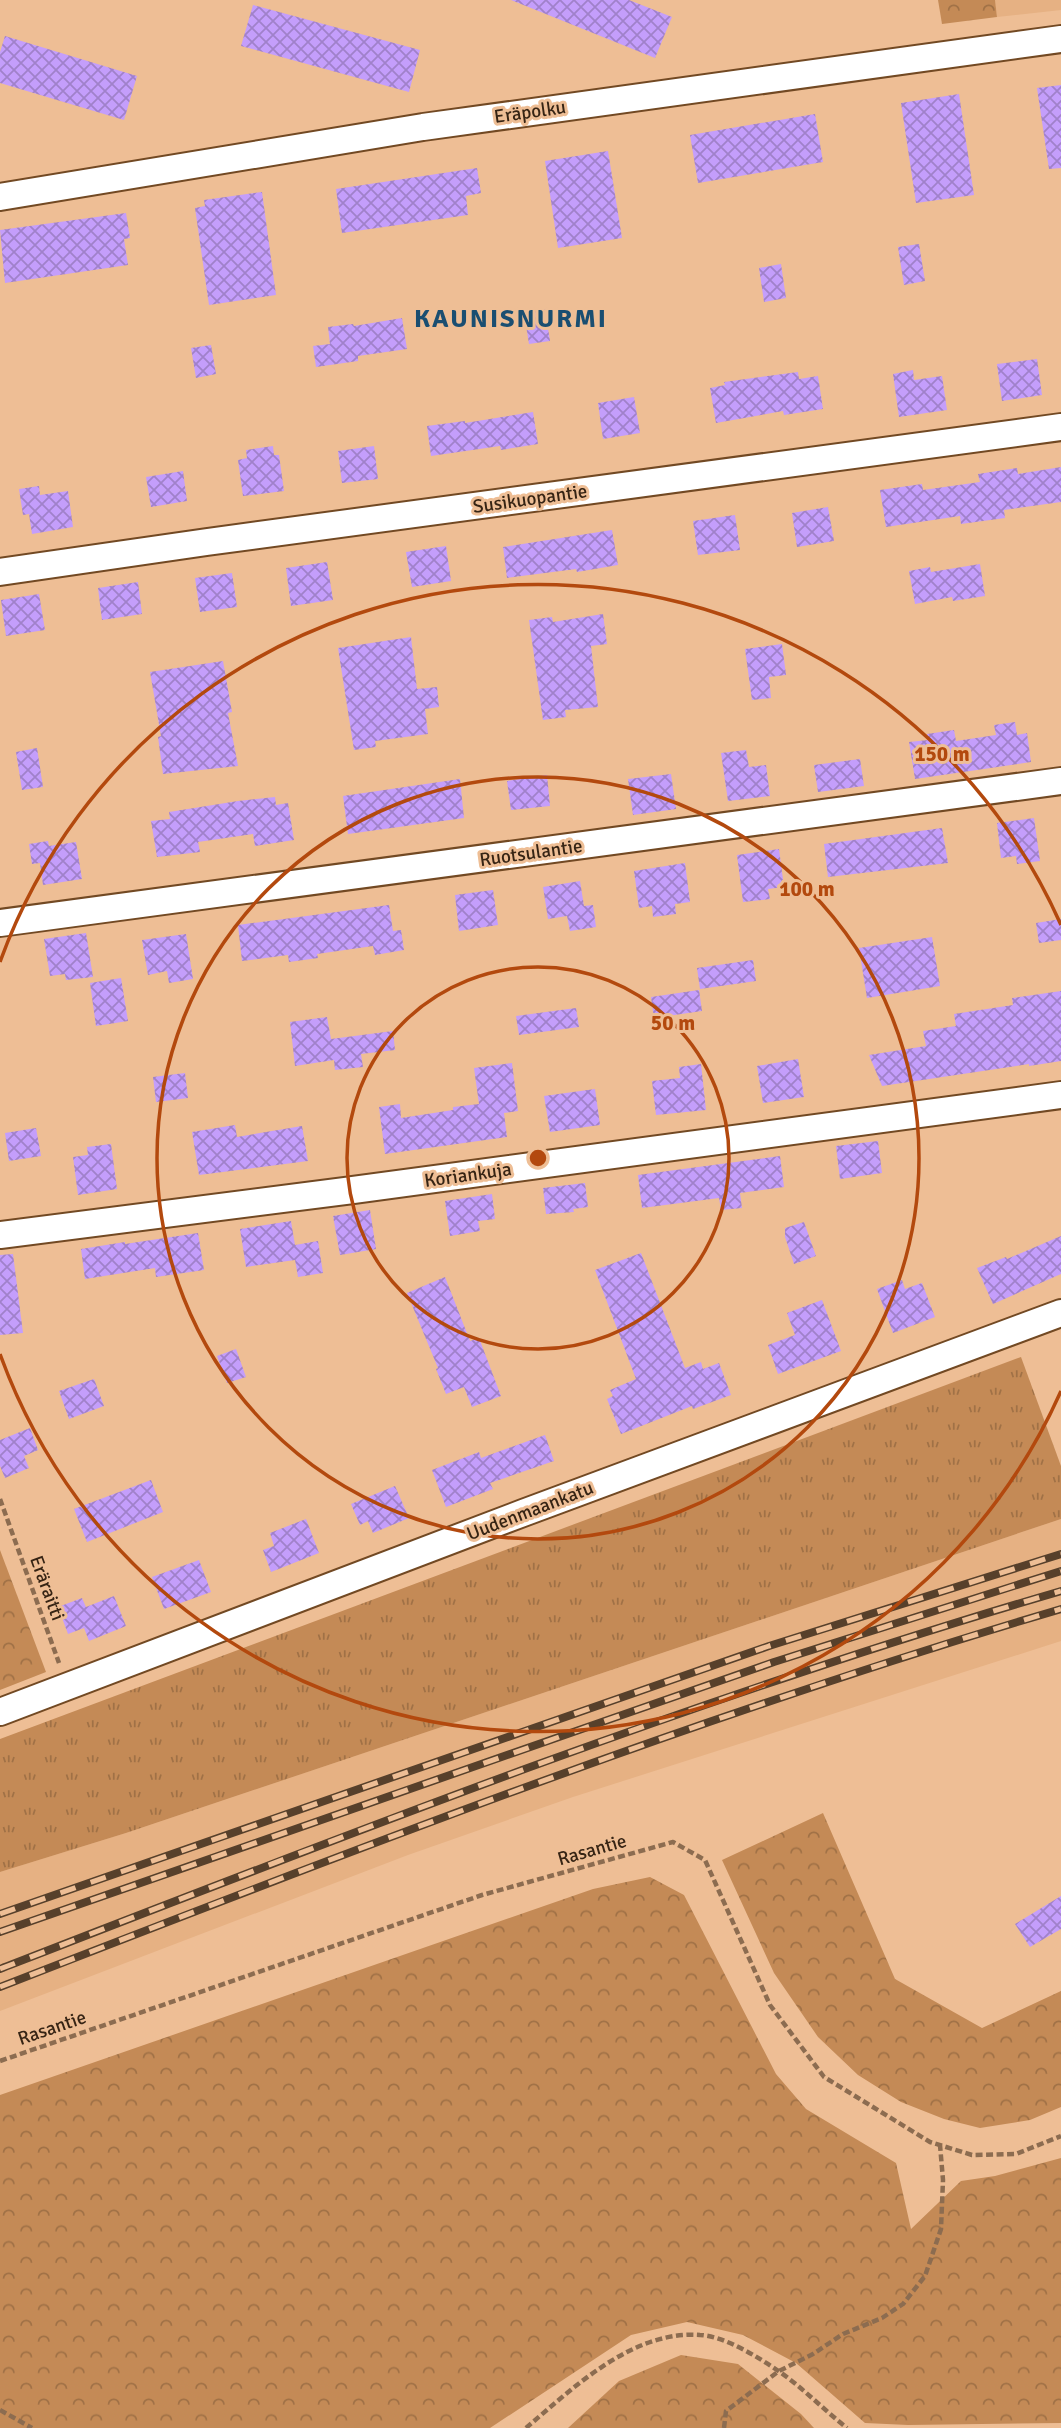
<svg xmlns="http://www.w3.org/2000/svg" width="1061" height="2428" viewBox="0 0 1061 2428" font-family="Signika,sans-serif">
<defs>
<pattern id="grass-tufts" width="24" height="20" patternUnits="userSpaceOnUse" patternTransform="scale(1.75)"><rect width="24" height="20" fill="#c48a56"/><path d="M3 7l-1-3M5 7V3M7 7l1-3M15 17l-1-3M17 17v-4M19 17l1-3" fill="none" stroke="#a07146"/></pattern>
<pattern id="forest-crowns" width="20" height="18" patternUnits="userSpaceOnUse" patternTransform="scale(1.75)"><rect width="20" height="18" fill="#c48a56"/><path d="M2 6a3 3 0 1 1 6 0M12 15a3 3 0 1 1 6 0" fill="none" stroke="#a07146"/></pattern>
<pattern id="building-cross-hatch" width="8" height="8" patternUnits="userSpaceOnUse" patternTransform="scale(1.75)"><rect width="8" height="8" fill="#c49efb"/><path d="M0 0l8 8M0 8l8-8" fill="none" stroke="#a081ca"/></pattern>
</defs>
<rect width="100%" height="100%" fill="#eebe95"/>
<g fill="#e6b183">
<polygon points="995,0 1061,0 1061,10 997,17"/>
<polygon points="1061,1519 1061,1641 573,1797 408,1855 0,2011 0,1872 126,1833"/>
</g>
<polygon fill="url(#grass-tufts)" points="1021,1357 1061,1466 1061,1519 126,1833 0,1872 0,1739"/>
<g fill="url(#forest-crowns)">
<polygon points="938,0 995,0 997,17 942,24"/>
<polygon points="0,1550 46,1672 0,1690"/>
<polygon points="823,1813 895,1979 982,2028 1061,1991 1061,2107 1030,2120 980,2128 944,2119 901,2102 858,2075 818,2037 774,1973 722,1860"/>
<polygon points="650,1877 684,1895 776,2074 806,2109 896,2163 911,2229 961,2181 995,2176 1061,2158 1061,2423 908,2425 865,2423 796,2363 743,2335 687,2322 631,2335 490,2428 0,2428 0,2095 593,1889"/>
<polygon points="681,2355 738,2364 801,2414 814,2428 568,2428 619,2381"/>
</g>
<g fill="url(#building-cross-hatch)">
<polygon points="511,0 629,0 672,17 655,58"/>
<polygon points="253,5 420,50 409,92 241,46"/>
<polygon points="5,36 137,76 124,120 0,83 0,52"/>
<polygon points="1061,85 1061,168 1049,169 1037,88"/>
<polygon points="959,94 974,195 916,203 901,103"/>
<polygon points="815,114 823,162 698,183 690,135"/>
<polygon points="608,151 622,238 558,248 545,161"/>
<polygon points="477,168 481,193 466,196 468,215 342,233 336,189"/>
<polygon points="262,192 276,295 209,305 195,208 205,206 204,200"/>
<polygon points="126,213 130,238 124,239 128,265 5,283 0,230"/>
<polygon points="919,244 925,281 904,285 898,247"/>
<polygon points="781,264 786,298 764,302 759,268"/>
<polygon points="545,309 550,341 529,344 524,313"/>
<polygon points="402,318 407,349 358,356 358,361 316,367 313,346 330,344 328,327 353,324 354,326"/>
<polygon points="211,345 216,374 196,378 191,348"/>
<polygon points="1037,359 1042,395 1002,401 997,364"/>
<polygon points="913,370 914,380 942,376 947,410 899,417 893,374"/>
<polygon points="798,372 799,379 818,376 823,409 784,415 783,411 716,423 710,388 725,385 724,382"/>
<polygon points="634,397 640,433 603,439 598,403"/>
<polygon points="533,412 538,444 501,450 500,446 431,456 427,426 465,421 465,423"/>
<polygon points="273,446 274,455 279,455 284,491 243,496 238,460 247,458 246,450"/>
<polygon points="374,446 378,479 342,483 338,451"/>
<polygon points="1061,467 1061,502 1004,510 1005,518 961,524 960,516 886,527 880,490 922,484 923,490 980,482 978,474 1017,468 1018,474"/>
<polygon points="183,471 187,501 151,507 146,477"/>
<polygon points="39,486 40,495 68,491 73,527 32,534 29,514 23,515 19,489"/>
<polygon points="828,507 834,541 797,547 792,513"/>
<polygon points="735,515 740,550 698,555 693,521"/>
<polygon points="612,530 618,565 577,572 576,569 507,578 503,547"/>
<polygon points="446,546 451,581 412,587 406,552"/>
<polygon points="327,562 333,600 291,606 286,568"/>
<polygon points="980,564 985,596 953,601 952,597 915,604 909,571 930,567 931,572"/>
<polygon points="232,573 237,607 200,612 195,578"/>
<polygon points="138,582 142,614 102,620 98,588"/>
<polygon points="39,594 45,630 6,636 1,600"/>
<polygon points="603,614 607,644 591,646 598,707 565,710 566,717 543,720 529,620 552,617 553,622"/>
<polygon points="411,637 417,689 437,687 439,707 425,709 428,734 375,741 376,747 354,750 338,648"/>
<polygon points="782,644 786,675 769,677 771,698 752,700 745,649"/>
<polygon points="223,661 232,712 228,713 238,766 163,774 158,737 161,736 150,672"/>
<polygon points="1015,722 1017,735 1027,733 1031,762 915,779 909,742 928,740 927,734 954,730 956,741 996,735 994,725"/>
<polygon points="37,748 43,787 22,790 16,752"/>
<polygon points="746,750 749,767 766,765 770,796 728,801 721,753"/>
<polygon points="860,759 864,786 818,792 814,765"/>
<polygon points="671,774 676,809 633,815 628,779"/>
<polygon points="547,775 550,806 511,810 507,781"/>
<polygon points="460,779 464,818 348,834 343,796"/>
<polygon points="275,797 276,805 288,803 294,840 255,846 253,834 198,842 200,852 157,857 151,821 170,819 169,812 238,801"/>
<polygon points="1034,818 1040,861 1017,864 1016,856 1001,858 997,823"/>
<polygon points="942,828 948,863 828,877 824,844"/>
<polygon points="48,841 49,846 76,842 82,879 43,885 40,863 32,864 29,844"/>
<polygon points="779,849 784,887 768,889 770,899 743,902 737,855"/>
<polygon points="685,863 690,902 675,904 676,914 653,917 652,906 639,908 634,871"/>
<polygon points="580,881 584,906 593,905 596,927 570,931 567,916 548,919 543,887"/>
<polygon points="493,890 498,925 459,931 455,895"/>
<polygon points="389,905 393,931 401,930 404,950 375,955 373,946 317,954 318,958 289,962 288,955 242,961 238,925"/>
<polygon points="1061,919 1061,940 1039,943 1036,923"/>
<polygon points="86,933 93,977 66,980 65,974 50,976 44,939"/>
<polygon points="186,934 193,979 169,983 167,971 148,975 142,940"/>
<polygon points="932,937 940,986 867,998 859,948"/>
<polygon points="753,960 756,981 700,989 697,968"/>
<polygon points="121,978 128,1021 96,1026 90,983"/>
<polygon points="699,990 702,1011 654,1018 651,997"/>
<polygon points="1061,991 1061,1061 1029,1066 1029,1064 882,1086 869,1055 926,1046 923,1031 956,1026 954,1014 1013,1005 1012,998"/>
<polygon points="576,1008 579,1027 519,1035 516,1016"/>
<polygon points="327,1017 331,1039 393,1031 395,1050 361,1054 363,1067 335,1070 334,1060 295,1066 290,1022"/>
<polygon points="798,1059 804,1097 763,1103 757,1066"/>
<polygon points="512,1063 518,1111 504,1113 507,1137 385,1154 379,1107 400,1104 401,1118 453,1110 453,1107 479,1104 474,1068"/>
<polygon points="701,1064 706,1110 656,1115 652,1081 680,1078 679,1067"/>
<polygon points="185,1073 188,1098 156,1102 153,1077"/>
<polygon points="595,1089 600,1125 550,1132 544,1096"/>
<polygon points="235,1125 237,1137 302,1126 308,1161 199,1175 192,1132"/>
<polygon points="36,1128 41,1156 9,1161 5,1133"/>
<polygon points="878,1141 882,1173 840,1179 836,1146"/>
<polygon points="111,1144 117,1189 78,1195 73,1157 88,1155 87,1147"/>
<polygon points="780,1156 784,1187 740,1193 742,1208 721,1210 719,1198 642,1208 638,1175"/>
<polygon points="585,1183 588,1207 573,1209 574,1212 546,1214 543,1188"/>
<polygon points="492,1194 495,1219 478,1221 480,1231 450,1236 445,1201"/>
<polygon points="370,1210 376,1249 340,1255 333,1216"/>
<polygon points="291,1221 295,1245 318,1241 323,1273 298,1277 295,1260 246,1267 240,1229"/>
<polygon points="804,1222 816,1256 794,1264 785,1237 785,1228"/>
<polygon points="198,1233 204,1270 156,1277 155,1268 85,1279 81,1249 125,1242 125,1244"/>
<polygon points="1061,1236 1061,1274 993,1304 977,1268 1006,1257 1007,1259"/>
<polygon points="641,1253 685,1368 701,1362 703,1369 719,1363 731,1395 693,1409 692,1406 621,1434 607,1399 613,1396 610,1390 636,1379 595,1270"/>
<polygon points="13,1254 23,1333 0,1335 0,1255"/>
<polygon points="445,1277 470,1341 479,1338 501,1396 472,1407 464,1387 446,1394 436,1369 438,1368 407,1293"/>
<polygon points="902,1280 905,1289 922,1283 935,1317 893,1333 877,1289"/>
<polygon points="822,1300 841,1351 778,1374 768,1345 795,1335 787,1313"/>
<polygon points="236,1349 246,1377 227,1383 217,1356"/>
<polygon points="94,1379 104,1406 69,1419 59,1391"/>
<polygon points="30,1428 38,1450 24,1456 29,1468 5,1478 0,1466 0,1440"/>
<polygon points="545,1435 554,1461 490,1483 493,1489 446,1507 432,1470 479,1452 481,1458"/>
<polygon points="151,1480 163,1512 87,1542 74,1509"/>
<polygon points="395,1486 409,1518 373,1533 368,1521 360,1525 351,1504"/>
<polygon points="306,1519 319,1553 271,1572 263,1550 274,1546 270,1533"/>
<polygon points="199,1560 211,1592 164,1609 152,1577"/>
<polygon points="114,1596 126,1626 89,1641 84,1628 68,1634 58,1607 82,1598 86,1607"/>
<polygon points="1061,1896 1061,1929 1030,1947 1015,1924"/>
</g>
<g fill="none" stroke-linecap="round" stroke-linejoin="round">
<defs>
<g id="minor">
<polyline points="0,197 423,127 1061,39"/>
<polyline points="0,572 207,542 1061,427"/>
<polyline points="0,923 1061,781"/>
<polyline points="0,1235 353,1190 1061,1095"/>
<polyline points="0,1712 523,1513 1061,1313"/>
</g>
</defs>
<use href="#minor" stroke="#724923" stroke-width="30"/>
<g stroke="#8c6c50" stroke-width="4.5" stroke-dasharray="7 3.5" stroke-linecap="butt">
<polyline points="0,1499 59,1663"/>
<polyline points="0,2061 482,1895 673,1842 705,1860 770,2005 824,2077 930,2142 972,2155 1016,2154 1061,2136"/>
<polyline points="0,2410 32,2428"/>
<path d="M 526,2428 C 574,2387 633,2330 700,2335 C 724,2336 758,2357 777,2370 C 802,2387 824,2410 847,2428"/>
<polyline points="724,2428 726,2411 779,2371 813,2354 843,2334 882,2318 903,2304 925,2276 941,2229 943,2180 940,2145"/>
</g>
<use href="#minor" stroke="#fff" stroke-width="26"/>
<defs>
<g id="rail">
<polyline points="0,1914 769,1646 1061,1554"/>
<polyline points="0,1932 774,1662 1061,1571"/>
<path d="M 0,1969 C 350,1833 701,1696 1061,1591"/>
<path d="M 0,1987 C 350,1851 701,1715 1061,1609"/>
</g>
</defs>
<use href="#rail" stroke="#57402b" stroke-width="8"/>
<use href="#rail" stroke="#eebe95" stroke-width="5" stroke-dasharray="16" stroke-linecap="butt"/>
</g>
<g fill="none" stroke="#b3490e" stroke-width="3.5">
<circle cx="538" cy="1158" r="191"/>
<circle cx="538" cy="1158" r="381"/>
<path d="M1061 1391A572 572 0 0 1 0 1354M0 962A572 572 0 0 1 1061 925"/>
</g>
<g text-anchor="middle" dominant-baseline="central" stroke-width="6" stroke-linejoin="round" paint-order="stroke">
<g font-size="19" fill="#362414" stroke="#eebe95">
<text transform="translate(530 112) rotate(-8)">Eräpolku</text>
<text transform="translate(530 499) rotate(-8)">Susikuopantie</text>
<text transform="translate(531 853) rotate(-8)">Ruotsulantie</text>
<text transform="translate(468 1175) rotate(-8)">Koriankuja</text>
<text transform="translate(530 1511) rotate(-21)">Uudenmaankatu</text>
<text transform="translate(47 1588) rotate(70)">Eräraitti</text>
<text transform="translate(592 1850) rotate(-16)">Rasantie</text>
<text transform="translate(52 2028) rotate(-19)">Rasantie</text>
</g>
<g font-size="26" font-weight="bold" letter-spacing="2" fill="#1a4e71" stroke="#eebe95">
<text x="511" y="319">KAUNISNURMI</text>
</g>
</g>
<circle cx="538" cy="1158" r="10" fill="#b3490e" stroke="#eebe95" stroke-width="3.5"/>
<g font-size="21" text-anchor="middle" font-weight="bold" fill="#b3490e" stroke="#eebe95" stroke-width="6" stroke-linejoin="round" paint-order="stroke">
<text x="942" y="761">150 m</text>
<text x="807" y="896">100 m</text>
<text x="673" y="1030">50 m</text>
</g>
</svg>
